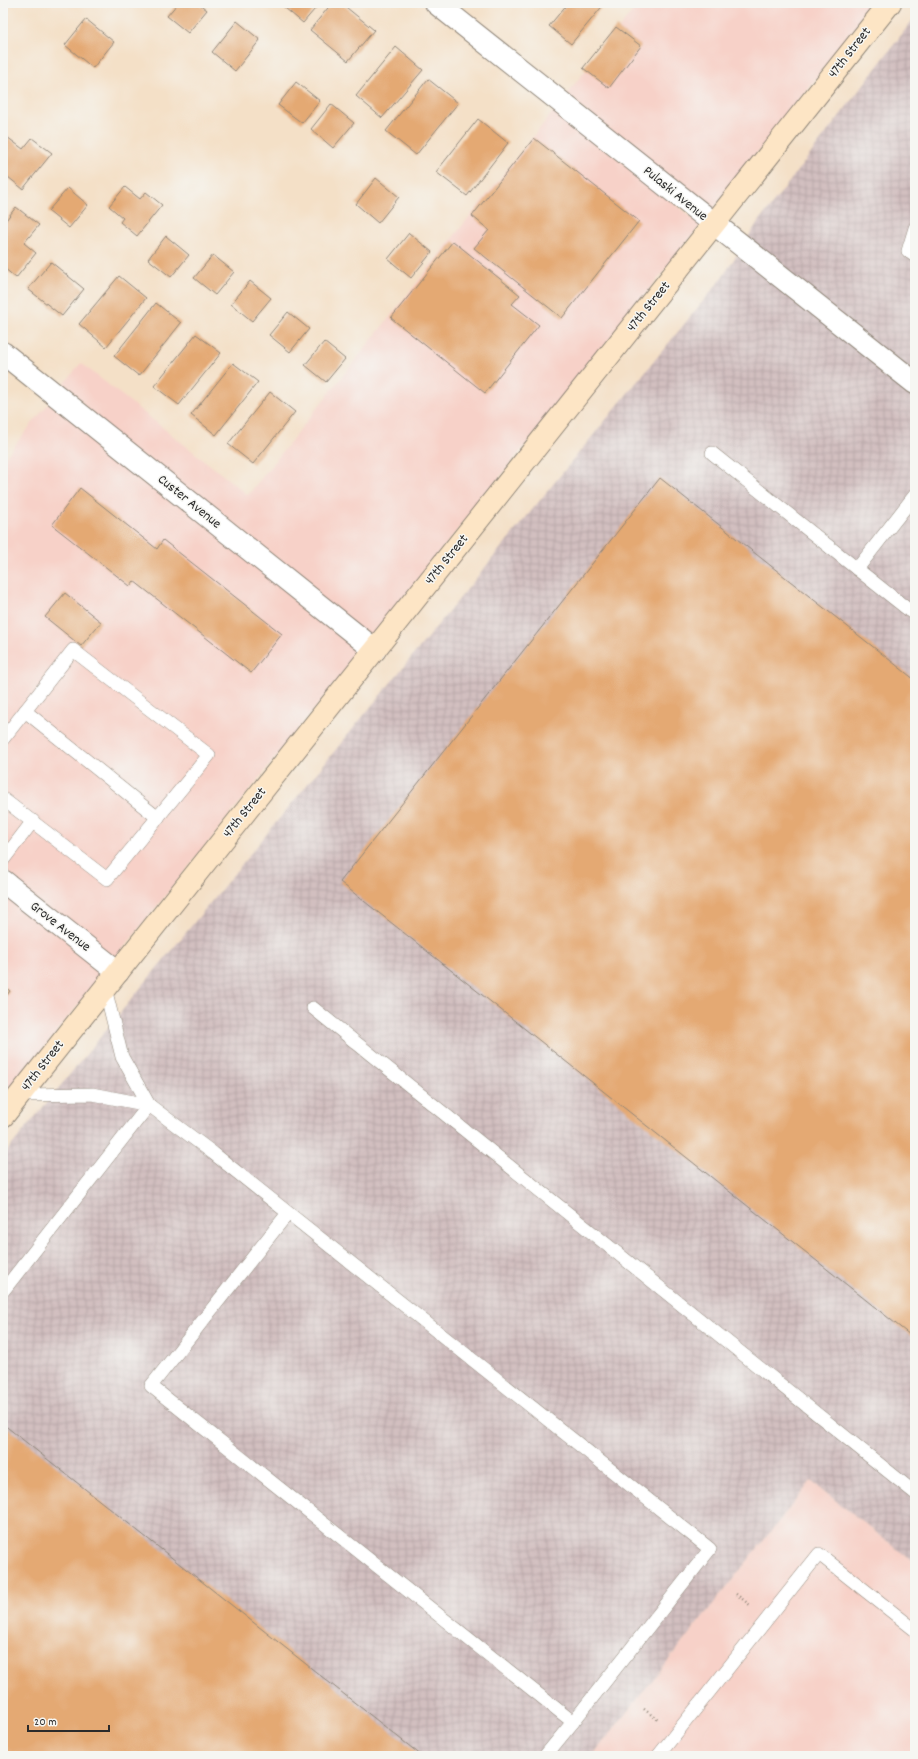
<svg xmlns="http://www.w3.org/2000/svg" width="918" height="1759" viewBox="0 0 918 1759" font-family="Dekko,sans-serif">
<defs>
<pattern id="industrial-grid" width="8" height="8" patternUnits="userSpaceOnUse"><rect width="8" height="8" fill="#d2bfc0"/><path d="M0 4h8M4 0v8" fill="none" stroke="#b4a4a5"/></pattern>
</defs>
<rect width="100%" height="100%" fill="#f6f6f2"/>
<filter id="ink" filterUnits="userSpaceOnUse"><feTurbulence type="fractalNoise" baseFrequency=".025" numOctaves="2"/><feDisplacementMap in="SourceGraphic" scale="8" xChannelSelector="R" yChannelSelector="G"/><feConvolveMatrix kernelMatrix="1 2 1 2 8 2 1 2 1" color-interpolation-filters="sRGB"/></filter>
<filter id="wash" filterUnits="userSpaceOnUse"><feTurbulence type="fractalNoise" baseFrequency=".012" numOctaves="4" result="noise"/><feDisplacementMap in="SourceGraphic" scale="16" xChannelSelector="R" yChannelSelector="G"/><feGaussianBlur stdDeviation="0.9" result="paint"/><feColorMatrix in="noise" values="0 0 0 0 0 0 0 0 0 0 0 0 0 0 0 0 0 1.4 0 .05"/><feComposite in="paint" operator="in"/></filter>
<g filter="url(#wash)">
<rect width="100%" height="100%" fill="#f4e0c7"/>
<g fill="#f7d1c8">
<polygon points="639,3 875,3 711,212 566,95"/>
<polygon points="556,108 701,225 3,1099 3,460 81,363 248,495"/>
<polygon points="811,1481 915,1563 915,1756 592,1756"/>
</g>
<polygon fill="url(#industrial-grid)" points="915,17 915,1563 811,1481 592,1756 3,1756 3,1156 722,278 754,228"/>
<g id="blocks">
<g fill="#e4a973">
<polygon points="178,3 198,3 207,10 188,33 167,16"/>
<polygon points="279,3 320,3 303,23"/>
<polygon points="332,3 341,3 374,30 348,61 310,30"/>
<polygon points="568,3 605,3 571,44 549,26"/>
<polygon points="86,19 114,42 93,68 65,45"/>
<polygon points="237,21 260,40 235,71 212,52"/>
<polygon points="616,27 641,46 609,88 583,68"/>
<polygon points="396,47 423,70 382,118 356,96"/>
<polygon points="428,79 458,103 416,155 386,131"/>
<polygon points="296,82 320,101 302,123 278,105"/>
<polygon points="331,104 354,123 333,148 311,129"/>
<polygon points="478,119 508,143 467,196 436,172"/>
<polygon points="7,137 23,149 32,138 52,153 23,189 3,173 3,142"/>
<polygon points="534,138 639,221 562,318 474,248 489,230 472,216"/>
<polygon points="376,178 399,197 378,223 356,204"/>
<polygon points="125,187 140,199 146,192 162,205 137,236 120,222 123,218 109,206"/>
<polygon points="68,188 88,205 69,228 48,211"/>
<polygon points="16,207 39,225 24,243 36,253 16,278 3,267 3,224"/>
<polygon points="409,233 432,252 411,278 388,259"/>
<polygon points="166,236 189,255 171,277 148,259"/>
<polygon points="453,241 520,295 512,304 539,325 485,393 391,318"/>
<polygon points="213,255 234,272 215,295 194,278"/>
<polygon points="51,262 84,289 62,316 28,289"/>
<polygon points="119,276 146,298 106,347 79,324"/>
<polygon points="250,281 271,298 252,321 231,304"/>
<polygon points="156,303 181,323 139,376 114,356"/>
<polygon points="288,312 309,329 290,352 269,335"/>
<polygon points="196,334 221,353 179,405 154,386"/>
<polygon points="324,342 345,359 326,382 305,365"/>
<polygon points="233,363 258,382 216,435 191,415"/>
<polygon points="270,392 295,412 253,464 228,444"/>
<polygon points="660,478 915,680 915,1339 340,882"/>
<polygon points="80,488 157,549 163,540 282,634 251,673 134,581 130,586 52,525"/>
<polygon points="65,593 101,622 81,646 45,617"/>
<polygon points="3,985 10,991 3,1000"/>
<polygon points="3,1424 422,1756 3,1756"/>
</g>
</g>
</g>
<g filter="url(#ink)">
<use href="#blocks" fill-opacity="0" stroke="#908679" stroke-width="1"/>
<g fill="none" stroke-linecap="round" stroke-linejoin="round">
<defs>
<g id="lane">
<polyline points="915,228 908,251 915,256"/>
<polyline points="712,453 857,569 915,495"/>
<polyline points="857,569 915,615"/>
<polyline points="25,711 158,818"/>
<polyline points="3,739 73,650 209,755 107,879 3,799"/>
<polyline points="3,860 33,821"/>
<polyline points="105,988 122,1057 149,1105 213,1153 710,1549 573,1722 151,1386 288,1213"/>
<polyline points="313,1008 915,1493"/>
<polyline points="20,1095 92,1094 149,1105"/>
<polyline points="3,1291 149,1105"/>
<polyline points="545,1756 573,1722"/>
<polyline points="658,1756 819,1554 915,1630"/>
</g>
<g id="street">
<polyline points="436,3 915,383"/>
<polyline points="3,353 375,650"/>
<polyline points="3,881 118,972"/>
</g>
<polyline id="secondary" points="3,1116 890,3"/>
</defs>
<use href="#lane" stroke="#908679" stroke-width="14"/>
<use href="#street" stroke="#908679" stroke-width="24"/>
<use href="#secondary" stroke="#908679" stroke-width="24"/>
<g stroke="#908679" stroke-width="2.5" stroke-dasharray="1 3" stroke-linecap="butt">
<polyline points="736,1594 751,1606"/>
<polyline points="644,1709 659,1721"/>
</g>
<use href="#lane" stroke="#fff" stroke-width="13"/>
<use href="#street" stroke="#fff" stroke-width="22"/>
<use href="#secondary" stroke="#fde5c5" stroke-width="22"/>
</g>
</g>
<g text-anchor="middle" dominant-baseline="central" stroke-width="3" stroke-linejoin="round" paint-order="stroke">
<g font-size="14" fill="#2b2b2b" stroke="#f6f6f2">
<text transform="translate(850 53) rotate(-52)">47th Street</text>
<text transform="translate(675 194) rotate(39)">Pulaski Avenue</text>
<text transform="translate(649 307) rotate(-51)">47th Street</text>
<text transform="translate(189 502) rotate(39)">Custer Avenue</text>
<text transform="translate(447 560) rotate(-51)">47th Street</text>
<text transform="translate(245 813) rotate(-51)">47th Street</text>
<text transform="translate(60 927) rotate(38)">Grove Avenue</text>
<text transform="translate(43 1066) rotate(-52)">47th Street</text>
</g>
</g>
<rect width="918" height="1759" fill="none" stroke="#f6f6f2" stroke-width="16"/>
<path d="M28 1725v6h81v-6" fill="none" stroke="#2b2b2b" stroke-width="2"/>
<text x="34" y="1725" font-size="12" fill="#2b2b2b" stroke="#f6f6f2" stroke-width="3" paint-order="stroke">20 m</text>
</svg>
